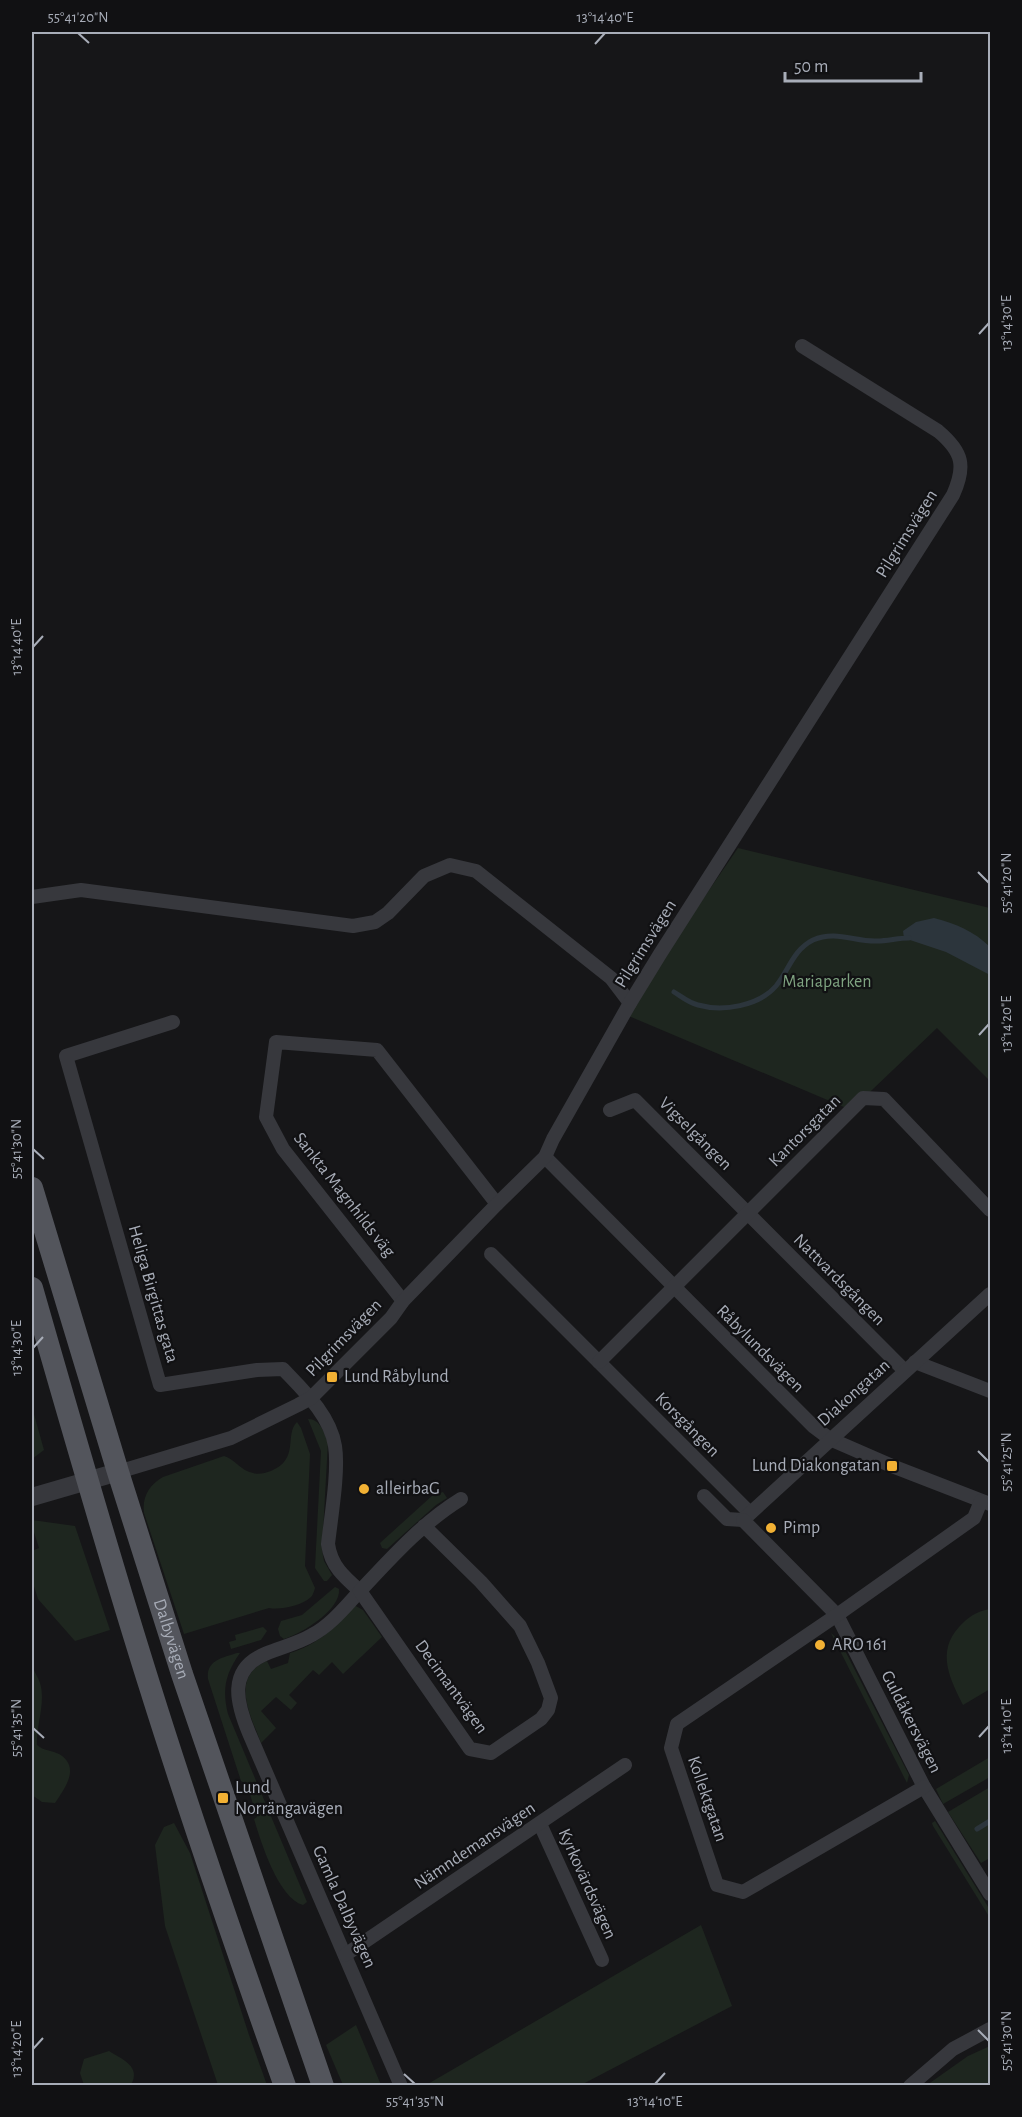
<svg xmlns="http://www.w3.org/2000/svg" width="1022" height="2117" viewBox="0 0 1022 2117" font-family="'Alegreya Sans',sans-serif">
<rect width="100%" height="100%" fill="#161618"/>
<g fill="#1e261f">
<polygon points="738,848 990,908 990,1081 937,1028 851,1110 624,1014"/>
<polygon points="32,1407 44,1450 32,1459"/>
<path d="M 308,1419 C 320,1419 324,1432 328,1442 L 322,1550 L 324,1561 L 332,1575 L 327,1581 L 324,1581 L 315,1568 L 321,1451 Z"/>
<path d="M 297,1422 L 301,1428 L 310,1454 L 305,1566 L 315,1588 C 314,1591 313,1595 311,1597 C 301,1606 281,1610 269,1608 L 184,1634 L 144,1513 C 142,1497 149,1485 163,1477 L 224,1456 C 235,1459 241,1471 253,1473 C 259,1475 265,1473 271,1471 C 300,1459 284,1435 297,1422 Z"/>
<polygon points="443,1492 447,1498 436,1505 387,1549 382,1548 380,1543 433,1495"/>
<polygon points="32,1520 75,1526 110,1630 75,1641 38,1599 32,1580 32,1551 39,1548 32,1526"/>
<path d="M 335,1587 L 339,1589 C 341,1610 301,1634 284,1639 L 280,1636 L 278,1629 L 281,1621 L 302,1615 Z"/>
<path d="M 354,1605 L 363,1610 L 382,1637 L 343,1674 L 332,1662 L 319,1675 L 313,1670 L 289,1695 L 297,1703 L 291,1710 L 276,1697 L 261,1711 L 276,1728 L 261,1743 C 251,1716 229,1677 267,1661 L 271,1669 L 288,1663 L 290,1653 C 317,1645 337,1627 354,1605 Z"/>
<path d="M 990,1609 L 990,1689 L 963,1705 C 950,1679 936,1652 959,1627 C 968,1617 977,1611 990,1609 Z"/>
<polygon points="263,1627 267,1631 261,1640 231,1649 229,1642 236,1640 235,1635"/>
<polygon points="831,1633 840,1641 909,1775 907,1783"/>
<path d="M 237,1653 L 240,1653 C 225,1674 222,1690 228,1714 L 307,1902 L 303,1905 C 278,1898 261,1842 254,1819 L 257,1817 L 247,1785 L 241,1781 L 208,1679 C 206,1660 222,1658 237,1653 Z"/>
<path d="M 32,1666 C 34,1671 38,1677 40,1683 C 46,1703 36,1725 37,1745 C 44,1751 51,1750 59,1754 C 81,1767 65,1788 55,1803 L 42,1802 L 32,1795 Z"/>
<polygon points="990,1757 990,1777 943,1804 936,1789"/>
<polygon points="990,1787 990,1858 981,1863 948,1812"/>
<polygon points="935,1821 990,1910 990,1918 933,1826 932,1823"/>
<polygon points="174,1823 190,1853 249,2035 267,2085 218,2085 165,1926 155,1845 164,1827"/>
<polygon points="701,1925 732,2006 581,2085 426,2085"/>
<polygon points="356,2025 381,2085 343,2085 326,2045"/>
<polygon points="990,2046 990,2085 927,2085 968,2056"/>
<path d="M 109,2051 C 121,2059 142,2066 131,2085 L 84,2085 L 80,2073 L 84,2059 Z"/>
</g>
<path fill="#2c353c" d="M 934,918 C 956,924 974,931 990,947 L 990,975 L 946,952 L 904,938 L 903,931 L 916,922 Z"/>
<g fill="none" stroke-linecap="round" stroke-linejoin="round">
<g stroke="#2c353c" stroke-width="5">
<path d="M 674,992 C 682,997 689,1003 698,1005 C 723,1012 759,1006 776,986 C 789,970 793,950 813,940 C 836,930 855,942 877,941 C 888,941 898,938 909,938"/>
<polyline points="977,1829 990,1821"/>
</g>
<g stroke="#37383d" stroke-width="14">
<polyline points="32,897 81,890 353,926 375,922 388,913 424,876 450,865 476,871 611,978 630,1003"/>
<path d="M 173,1022 L 66,1056 L 160,1385 L 257,1370 L 283,1369 C 303,1390 330,1415 335,1446 C 339,1471 331,1517 328,1544 C 331,1566 344,1577 360,1591 C 345,1607 331,1625 312,1635 C 297,1644 281,1647 265,1654 C 227,1670 237,1704 249,1733 L 401,2086"/>
<polyline points="610,1110 635,1100 905,1371"/>
<polyline points="545,1157 814,1427 830,1439 892,1466 990,1504"/>
<polyline points="491,1254 750,1513"/>
<polyline points="403,1301 283,1149 266,1117 276,1042 377,1050 497,1204"/>
<polyline points="599,1362 863,1098 884,1099 990,1210"/>
<polyline points="915,1362 990,1391"/>
<path d="M 118,1472 L 231,1438 L 298,1405 L 311,1398 L 391,1318 L 403,1301 L 497,1204 L 545,1157 L 553,1139 L 630,1003 L 660,954 L 953,495 C 966,466 963,452 938,431 L 802,346"/>
<polyline points="704,1496 727,1519 743,1520"/>
<polyline points="744,1519 990,1294"/>
<polyline points="743,1520 837,1615 924,1787 990,1894"/>
<path d="M 424,1526 L 481,1582 L 520,1626 L 538,1663 L 551,1698 L 548,1710 L 541,1719 L 491,1753 L 470,1749 L 360,1591 C 391,1558 422,1523 461,1499"/>
<polyline points="924,1787 743,1892 717,1885 671,1748 677,1724 837,1615 974,1518 981,1501"/>
<polyline points="540,1824 602,1960"/>
<polyline points="345,1955 625,1765"/>
<polyline points="910,2086 953,2049 990,2029"/>
</g>
<polyline stroke="#37383d" stroke-width="18" points="32,1497 118,1472"/>
<g stroke="#53555c" stroke-width="22">
<path id="s1" d="M 32,1188 L 118,1472 L 182,1674 L 323,2086"/>
<path d="M 32,1288 C 70,1421 108,1554 150,1687 C 192,1821 238,1954 285,2086"/>
</g>
</g>
<path fill="none" stroke="#a8adb8" stroke-width="2" d="M 78,33 L 89,43M 595,44 L 605,33M 979,334 L 989,323M 33,647 L 43,636M 978,872 L 989,883M 979,1035 L 989,1024M 33,1149 L 44,1159M 33,1348 L 43,1337M 978,1451 L 989,1462M 33,1728 L 44,1738M 979,1737 L 989,1726M 978,2030 L 989,2041M 33,2049 L 43,2038M 404,2074 L 415,2084M 655,2084 L 665,2073"/>
<g fill="#f2b134" stroke="#111113" stroke-width="2">
<rect x="326" y="1371" width="12" height="12" rx="3"/>
<rect x="886" y="1460" width="12" height="12" rx="3"/>
<circle cx="364" cy="1489" r="6"/>
<circle cx="771" cy="1528" r="6"/>
<circle cx="820" cy="1645" r="6"/>
<rect x="217" y="1792" width="12" height="12" rx="3"/>
</g>
<g text-anchor="middle" dominant-baseline="central" stroke-width="4.5" stroke-linejoin="round" paint-order="stroke">
<g font-size="18" fill="#a8adb8" stroke="#111113">
<text transform="translate(907 534) rotate(-58)">Pilgrimsvägen</text>
<text transform="translate(646 944) rotate(-58)">Pilgrimsvägen</text>
<text transform="translate(805 1131) rotate(-45)">Kantorsgatan</text>
<text transform="translate(695 1134) rotate(45)">Vigselgången</text>
<text transform="translate(344 1195) rotate(52)">Sankta Magnhilds väg</text>
<text transform="translate(839 1280) rotate(45)">Nattvardsgången</text>
<text transform="translate(153 1294) rotate(74)">Heliga Birgittas gata</text>
<text transform="translate(344 1338) rotate(-46)">Pilgrimsvägen</text>
<text transform="translate(760 1349) rotate(45)">Råbylundsvägen</text>
<text transform="translate(854 1393) rotate(-42)">Diakongatan</text>
<text transform="translate(687 1425) rotate(45)">Korsgången</text>
<text stroke="none"><textPath href="#s1" startOffset="472">Dalbyvägen</textPath></text>
<text transform="translate(451 1687) rotate(54)">Decimantvägen</text>
<text transform="translate(911 1722) rotate(63)">Guldåkersvägen</text>
<text transform="translate(707 1799) rotate(71)">Kollektgatan</text>
<text transform="translate(475 1846) rotate(-34)">Nämndemansvägen</text>
<text transform="translate(587 1884) rotate(66)">Kyrkovärdsvägen</text>
<text transform="translate(344 1907) rotate(66)">Gamla Dalbyvägen</text>
</g>
<g font-size="18" fill="#7fa381" stroke="#111113">
<text x="827" y="982">Mariaparken</text>
</g>
<g font-size="18" fill="#a8adb8" stroke="#111113" text-anchor="start">
<text x="344" y="1377">Lund Råbylund</text>
<text x="880" y="1466" text-anchor="end">Lund Diakongatan</text>
<text x="376" y="1489">alleirbaG</text>
<text x="783" y="1528">Pimp</text>
<text x="832" y="1645">ARO 161</text>
<text x="235" y="1788">Lund<tspan x="235" dy="21">Norrängavägen</tspan></text>
</g>
</g>
<rect width="1022" height="2117" fill="none" stroke="#111113" stroke-width="66"/>
<path d="M785 72v9h136v-9" fill="none" stroke="#a8adb8" stroke-width="3"/>
<text x="794" y="72" font-size="18" fill="#a8adb8" stroke="#111113" stroke-width="4.5" paint-order="stroke">50 m</text>
<rect x="33" y="33" width="956" height="2051" fill="none" stroke="#a8adb8" stroke-width="2"/>
<g font-size="15" text-anchor="middle" fill="#a8adb8">
<text x="78" y="22">55°41'20"N</text>
<text x="605" y="22">13°14'40"E</text>
<text transform="translate(1006 323) rotate(-90)" y="5">13°14'30"E</text>
<text transform="translate(16 647) rotate(-90)" y="5">13°14'40"E</text>
<text transform="translate(1006 883) rotate(-90)" y="5">55°41'20"N</text>
<text transform="translate(1006 1024) rotate(-90)" y="5">13°14'20"E</text>
<text transform="translate(16 1149) rotate(-90)" y="5">55°41'30"N</text>
<text transform="translate(16 1348) rotate(-90)" y="5">13°14'30"E</text>
<text transform="translate(1006 1462) rotate(-90)" y="5">55°41'25"N</text>
<text transform="translate(1006 1726) rotate(-90)" y="5">13°14'10"E</text>
<text transform="translate(16 1728) rotate(-90)" y="5">55°41'35"N</text>
<text transform="translate(1006 2041) rotate(-90)" y="5">55°41'30"N</text>
<text transform="translate(16 2049) rotate(-90)" y="5">13°14'20"E</text>
<text x="415" y="2106">55°41'35"N</text>
<text x="655" y="2106">13°14'10"E</text>
</g>
</svg>
